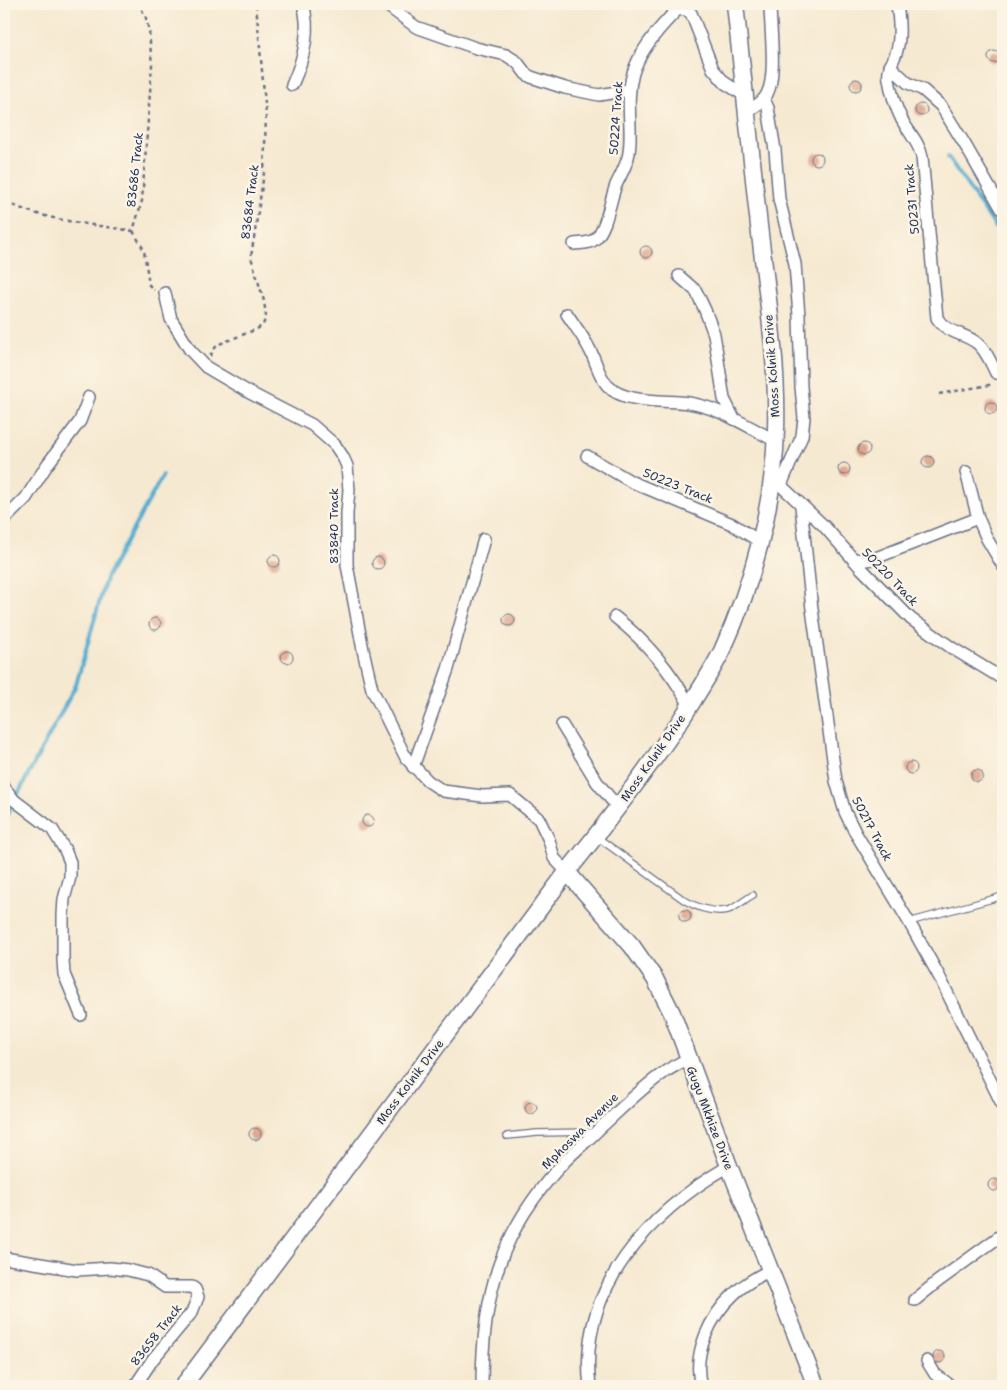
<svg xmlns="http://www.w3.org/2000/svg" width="1007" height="1390" viewBox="0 0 1007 1390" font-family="'Shantell Sans',sans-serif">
<rect width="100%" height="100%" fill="#fcf5e5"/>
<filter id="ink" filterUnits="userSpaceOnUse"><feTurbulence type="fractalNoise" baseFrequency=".02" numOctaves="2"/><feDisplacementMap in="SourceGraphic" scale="10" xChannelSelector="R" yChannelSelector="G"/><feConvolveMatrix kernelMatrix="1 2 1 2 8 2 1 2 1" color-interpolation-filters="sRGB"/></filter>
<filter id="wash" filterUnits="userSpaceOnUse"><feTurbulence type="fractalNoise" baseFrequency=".0096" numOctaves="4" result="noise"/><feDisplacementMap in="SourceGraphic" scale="20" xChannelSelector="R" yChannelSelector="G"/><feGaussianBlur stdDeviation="1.12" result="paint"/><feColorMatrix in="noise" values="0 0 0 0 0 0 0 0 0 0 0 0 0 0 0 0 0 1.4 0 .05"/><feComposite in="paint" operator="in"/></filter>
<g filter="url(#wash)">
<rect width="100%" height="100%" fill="#f6e9d1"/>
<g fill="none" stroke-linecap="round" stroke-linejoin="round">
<g stroke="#53add1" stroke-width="4">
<polyline points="948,157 1003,238"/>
<polyline points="4,820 76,685 106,578 163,475"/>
</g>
</g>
<g id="blocks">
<g fill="#dda187">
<circle cx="994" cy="57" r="6"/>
<circle cx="856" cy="85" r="6"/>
<circle cx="921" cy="110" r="6"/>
<circle cx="817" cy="159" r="6"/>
<circle cx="646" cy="252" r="6"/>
<circle cx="991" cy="408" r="6"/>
<circle cx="864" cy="449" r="6"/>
<circle cx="928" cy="462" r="6"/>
<circle cx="844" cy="469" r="6"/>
<circle cx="274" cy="561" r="6"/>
<circle cx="378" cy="563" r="6"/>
<circle cx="509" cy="620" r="6"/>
<circle cx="155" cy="624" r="6"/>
<circle cx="287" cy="657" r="6"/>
<circle cx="911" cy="768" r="6"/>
<circle cx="977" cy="776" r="6"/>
<circle cx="368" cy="821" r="6"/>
<circle cx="685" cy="916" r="6"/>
<circle cx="531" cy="1108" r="6"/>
<circle cx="255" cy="1134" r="6"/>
<circle cx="994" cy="1185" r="6"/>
<circle cx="939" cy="1357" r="6"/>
</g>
</g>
</g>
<g filter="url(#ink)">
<use href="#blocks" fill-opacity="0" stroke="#687086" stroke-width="1"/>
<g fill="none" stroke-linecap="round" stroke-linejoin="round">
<defs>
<g id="lane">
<path d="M 597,837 L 684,900 C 696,907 713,913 728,910 C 736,908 745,899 753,895"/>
<polyline points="909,922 1003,896"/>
<polyline points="507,1136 537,1133 593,1132"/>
</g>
<g id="street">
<polyline points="385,4 416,27 476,48 506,55 517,62 526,74 531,77 565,88 599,95 629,90"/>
<path d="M 897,4 C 899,18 901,36 897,50 C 894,61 887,68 889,79 C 891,92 896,108 902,120 C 909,133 919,142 922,157 L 937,318 C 946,333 964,333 977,343 C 986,350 991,363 996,373"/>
<polyline points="890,66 908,83 923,90 941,106 964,143 1003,211"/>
<path d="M 292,85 C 303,61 311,31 303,4"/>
<polyline points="764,99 768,108 775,150 779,199 795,264 799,316 801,387 804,418 802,436 781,485"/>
<path d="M 746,112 C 754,107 763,103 767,94 C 777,76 770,27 770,4"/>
<path d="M 574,244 C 581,243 590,244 595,239 C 607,228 610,200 616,185 C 621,174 627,165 629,153 C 633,127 625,100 633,73 C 640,50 660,27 677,10 L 684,9 L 691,13 L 713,69 L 725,83 L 744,95"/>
<polyline points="679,276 696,291 705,310 714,334 724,399 734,419"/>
<polyline points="165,293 171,319 190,350 206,367 250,393 312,425 335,445 343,457 347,466 349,490 347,513 347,565 363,650 372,689 406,758 428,781 443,791 482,796 510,795 539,819 549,840 554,858 567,872"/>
<path d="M 567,314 C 575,326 585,339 591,352 C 597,364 599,377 608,386 C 624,404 667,400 689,403 C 721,408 748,427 776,441"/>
<polyline points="587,456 632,482 732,524 759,541"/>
<polyline points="966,472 978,518 987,539 1003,566"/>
<polyline points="775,480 824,526 862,569 911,619 952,648 1003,679"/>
<polyline points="801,506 812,609 836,781 845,812 855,832 909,922 939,976 1003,1106"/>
<polyline points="4,520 26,498 47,465 80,421 89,397"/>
<polyline points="853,559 866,560 873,559 978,518"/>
<path d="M 615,617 C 647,642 671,671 690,706"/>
<polyline points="562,725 597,782 618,808"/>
<polyline points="413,767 448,669 484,539"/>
<polyline points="4,787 14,800 52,829 65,850 70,862 70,877 64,899 63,915 63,960 64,974 81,1015"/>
<polyline points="4,1258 77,1270 110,1268 128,1270 148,1275 165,1287 192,1287 195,1289 198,1297 192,1312 153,1359 135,1386"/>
<polyline points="915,1300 937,1282 1003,1234"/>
<polyline points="927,1361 935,1374 951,1386"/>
<path d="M 482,1386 C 482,1294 500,1230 565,1161 C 576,1150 588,1140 599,1129 C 619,1111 639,1090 662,1074 C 670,1068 679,1064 688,1058"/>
<path d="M 590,1386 C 577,1289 651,1211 729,1166"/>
<path d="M 701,1386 C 692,1354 710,1316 734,1294 C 744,1284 757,1277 770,1270"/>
</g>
<g id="secondary">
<polyline points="567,872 632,946 655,979 672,1013 729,1166 816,1386"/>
<path d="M 183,1386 L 567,872 C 608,821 648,770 684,715 C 697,694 711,673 722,651 C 753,583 774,505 776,430 C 778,362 767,294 759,226 C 751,152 743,78 735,4"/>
</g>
</defs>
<use href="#lane" stroke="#687086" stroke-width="8"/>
<use href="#street" stroke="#687086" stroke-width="14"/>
<use href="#secondary" stroke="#687086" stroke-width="19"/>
<g stroke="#687086" stroke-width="2.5" stroke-dasharray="4 4" stroke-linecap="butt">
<path d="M 4,194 L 6,202 C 45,221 91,224 133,231 L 142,201 L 152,65 L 149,31 L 146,18 L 139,4"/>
<polyline points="133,231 144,250 149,285 154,290"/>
<polyline points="210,356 217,345 257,329 263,325 266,316 264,301 251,257 264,173 266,115 256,4"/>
<polyline points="1002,357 1003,344"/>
<polyline points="939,394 989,385 991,383"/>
</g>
<use href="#lane" stroke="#fff" stroke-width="5.5"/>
<use href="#street" stroke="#fff" stroke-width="11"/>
<use href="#secondary" stroke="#fff" stroke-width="16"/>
</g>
</g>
<g text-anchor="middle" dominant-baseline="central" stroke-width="5" stroke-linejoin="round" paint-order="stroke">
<g font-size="12" fill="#1b2f5e" stroke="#fcf5e5">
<text transform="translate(616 118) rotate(-86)">50224 Track</text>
<text transform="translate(135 170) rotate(-84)">83686 Track</text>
<text transform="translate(912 199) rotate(-95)">50231 Track</text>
<text transform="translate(250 202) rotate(-83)">83684 Track</text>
<text transform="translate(772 366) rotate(-94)">Moss Kolnik Drive</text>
<text transform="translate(678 486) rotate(22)">50223 Track</text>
<text transform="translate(334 526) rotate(-90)">83840 Track</text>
<text transform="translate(890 577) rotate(46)">50220 Track</text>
<text transform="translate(653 758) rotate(-55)">Moss Kolnik Drive</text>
<text transform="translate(872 829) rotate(62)">50217 Track</text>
<text transform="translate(410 1082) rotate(-53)">Moss Kolnik Drive</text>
<text transform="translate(710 1118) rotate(69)">Gugu Mkhize Drive</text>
<text transform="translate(580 1131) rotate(-45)">Mphoswa Avenue</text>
<text transform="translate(156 1335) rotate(-52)">83658 Track</text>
</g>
</g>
<rect width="1007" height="1390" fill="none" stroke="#fcf5e5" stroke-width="20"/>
</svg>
